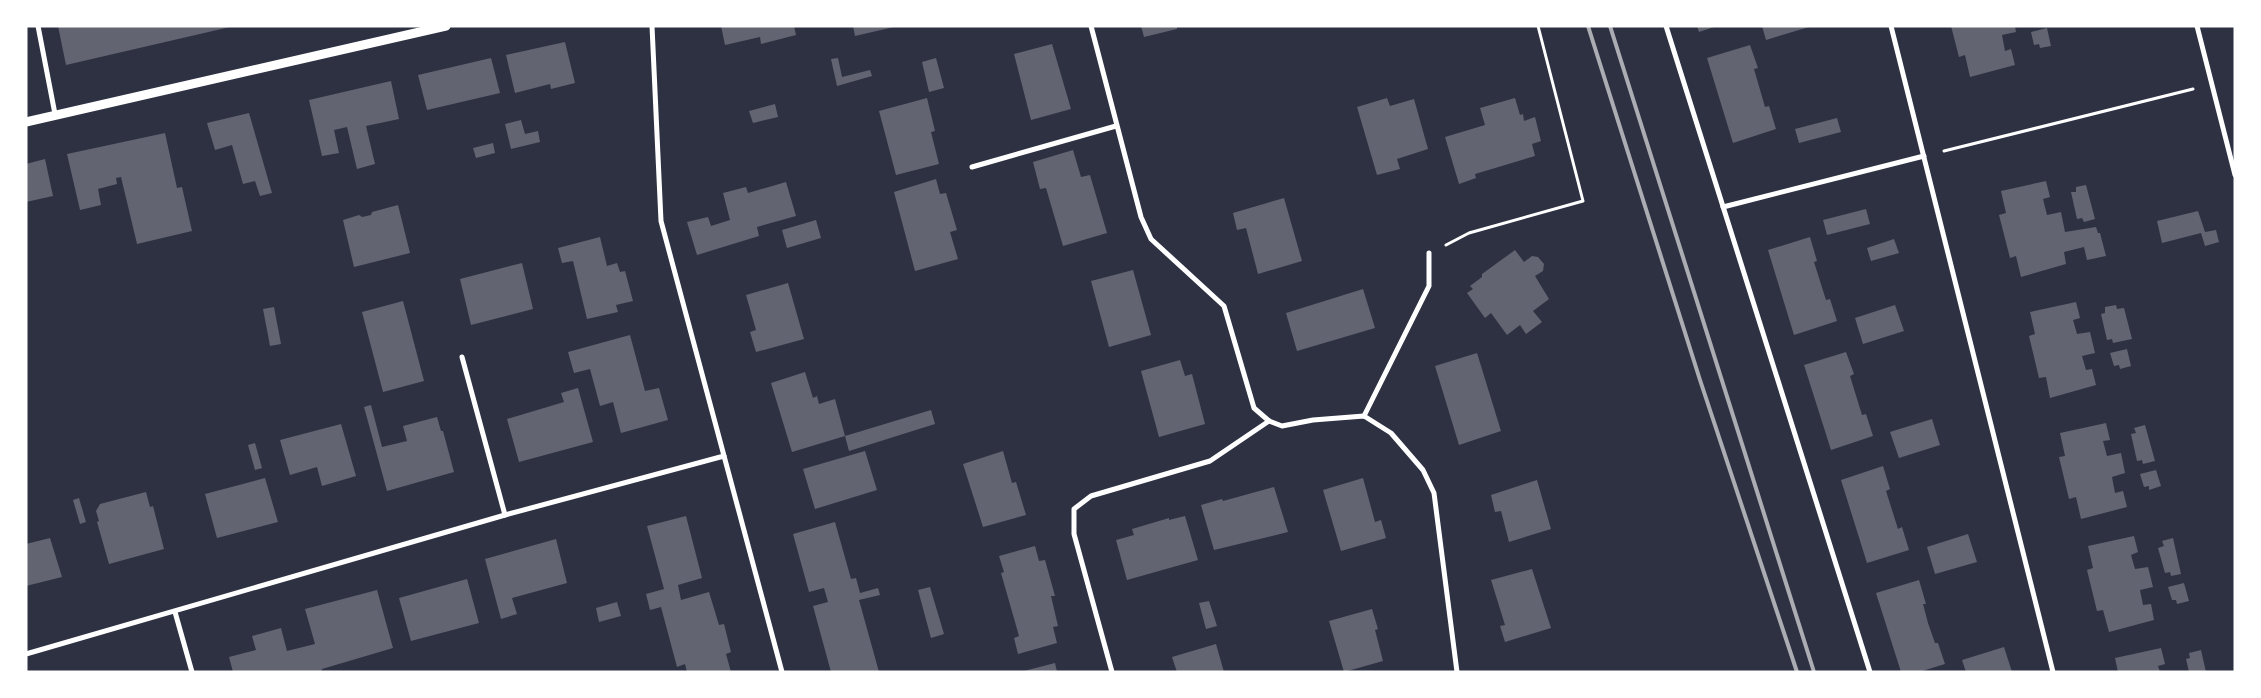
<svg xmlns="http://www.w3.org/2000/svg" width="2261" height="698" viewBox="0 0 2261 698" font-family="'Exo 2',sans-serif">
<rect width="100%" height="100%" fill="#2d3142"/>
<g fill="#626471">
<polygon points="58,26 230,26 230,27 66,65"/>
<polygon points="721,26 794,26 796,35 761,44 760,37 725,45"/>
<polygon points="853,26 894,26 894,27 855,36"/>
<polygon points="1141,26 1177,26 1177,29 1144,37"/>
<polygon points="1697,26 1714,26 1714,27 1699,32"/>
<polygon points="1762,26 1809,26 1809,27 1766,40"/>
<polygon points="1951,26 2015,26 2016,32 2002,35 2005,51 2011,49 2015,65 1970,77 1965,55 1959,57"/>
<polygon points="2047,28 2051,46 2040,48 2039,44 2034,45 2031,32"/>
<polygon points="565,42 575,83 551,89 550,84 515,93 506,55"/>
<polygon points="1052,44 1071,109 1031,120 1014,54"/>
<polygon points="1750,45 1758,68 1754,69 1765,107 1769,106 1776,129 1733,143 1707,58"/>
<polygon points="491,58 500,93 427,110 418,75"/>
<polygon points="838,58 842,77 870,70 872,76 837,86 831,59"/>
<polygon points="936,58 944,88 929,92 922,62"/>
<polygon points="391,81 399,119 366,126 375,164 357,169 347,127 334,130 339,153 322,156 309,100"/>
<polygon points="927,98 935,131 931,132 939,164 896,175 879,111"/>
<polygon points="1387,98 1390,106 1414,99 1428,149 1397,159 1400,169 1377,175 1357,107"/>
<polygon points="1515,98 1520,115 1523,114 1524,121 1535,117 1541,141 1532,144 1535,156 1475,174 1476,178 1459,184 1445,137 1485,125 1480,108"/>
<polygon points="775,104 778,117 753,123 749,111"/>
<polygon points="249,113 272,193 260,196 255,181 243,184 232,145 215,150 207,123"/>
<polygon points="1837,118 1841,132 1799,143 1795,129"/>
<polygon points="521,120 525,134 538,131 540,142 511,149 505,124"/>
<polygon points="165,133 177,188 182,187 192,231 137,244 121,177 116,178 117,184 98,189 101,205 80,210 67,154"/>
<polygon points="493,143 495,153 476,158 473,148"/>
<polygon points="1073,150 1081,177 1090,175 1107,233 1063,246 1046,188 1040,189 1033,162"/>
<polygon points="45,159 53,196 26,202 26,164"/>
<polygon points="936,179 940,194 946,193 957,230 950,232 958,259 915,271 894,192"/>
<polygon points="2046,181 2050,197 2043,199 2047,215 2061,212 2065,232 2096,227 2098,233 2100,233 2106,256 2087,260 2084,247 2064,252 2066,264 2021,277 2016,256 2010,258 1999,215 2006,213 2001,191"/>
<polygon points="786,182 796,216 757,227 759,236 697,255 687,222 708,217 711,226 730,220 723,193 746,187 748,193"/>
<polygon points="2086,185 2095,219 2084,222 2082,218 2077,219 2071,192 2076,192 2076,187"/>
<polygon points="1284,198 1302,261 1258,274 1246,228 1237,230 1233,213"/>
<polygon points="398,205 410,253 354,267 343,220 359,215 362,217 371,215 372,212"/>
<polygon points="1866,209 1870,224 1827,235 1823,220"/>
<polygon points="2198,211 2205,232 2216,230 2219,242 2205,246 2201,233 2162,243 2157,221"/>
<polygon points="816,220 821,238 787,248 782,230"/>
<polygon points="600,237 607,266 617,263 620,272 625,271 633,301 616,305 618,312 587,319 573,261 562,263 558,248"/>
<polygon points="1810,237 1817,261 1814,262 1826,300 1830,299 1837,321 1794,335 1768,250"/>
<polygon points="1894,239 1899,253 1871,261 1867,248"/>
<polygon points="1515,250 1524,262 1532,256 1538,257 1544,264 1543,271 1535,276 1549,299 1533,311 1542,322 1526,334 1520,325 1507,335 1491,313 1485,318 1467,293 1473,289 1470,286 1482,277 1482,274"/>
<polygon points="522,263 533,309 471,325 460,279"/>
<polygon points="1133,270 1151,335 1109,347 1091,281"/>
<polygon points="788,283 804,339 756,352 750,332 756,330 746,295"/>
<polygon points="1363,289 1375,328 1297,351 1286,313"/>
<polygon points="403,301 424,381 383,392 362,312"/>
<polygon points="2076,302 2080,318 2073,320 2077,334 2090,332 2095,353 2082,356 2086,370 2092,369 2096,385 2050,398 2046,377 2039,378 2029,336 2035,334 2030,312"/>
<polygon points="1895,305 1904,331 1863,344 1855,318"/>
<polygon points="2116,305 2117,309 2124,308 2132,339 2113,343 2112,339 2107,340 2101,314 2105,313 2105,307"/>
<polygon points="274,307 281,344 270,346 263,309"/>
<polygon points="630,335 645,391 659,388 668,420 621,433 613,402 600,406 590,369 574,373 568,352"/>
<polygon points="2127,349 2131,366 2120,369 2119,365 2114,366 2110,353"/>
<polygon points="1846,352 1854,374 1850,376 1862,415 1866,414 1873,436 1831,450 1804,365"/>
<polygon points="1477,353 1501,431 1459,445 1435,366"/>
<polygon points="1180,360 1185,376 1192,374 1205,424 1159,437 1141,371"/>
<polygon points="805,372 813,398 817,396 819,404 835,399 845,436 792,452 771,383"/>
<polygon points="578,388 593,442 519,462 507,419 564,402 561,393"/>
<polygon points="371,405 382,447 407,441 403,426 437,417 441,431 443,431 454,472 387,491 364,407"/>
<polygon points="931,410 935,424 849,451 845,436"/>
<polygon points="1932,419 1940,445 1899,458 1890,432"/>
<polygon points="2106,423 2110,440 2103,441 2107,456 2121,453 2125,473 2112,477 2115,493 2123,491 2127,507 2081,519 2076,497 2069,499 2059,457 2065,456 2060,433"/>
<polygon points="341,424 356,476 322,486 317,467 290,475 280,440"/>
<polygon points="2145,425 2155,461 2143,464 2142,460 2137,461 2131,434 2136,433 2134,428"/>
<polygon points="255,443 262,468 255,470 248,445"/>
<polygon points="865,451 877,490 815,509 803,469"/>
<polygon points="1003,451 1012,483 1016,482 1026,515 983,527 963,464"/>
<polygon points="1883,466 1890,489 1886,491 1898,529 1902,527 1909,550 1867,563 1841,480"/>
<polygon points="2156,470 2161,486 2149,490 2149,486 2144,487 2140,474"/>
<polygon points="265,478 278,522 217,538 205,494"/>
<polygon points="1363,478 1375,522 1381,520 1386,538 1341,551 1323,490"/>
<polygon points="1537,480 1551,529 1509,542 1501,511 1495,512 1491,495"/>
<polygon points="1274,487 1288,532 1214,550 1201,505 1222,499 1223,501"/>
<polygon points="146,492 150,507 153,506 164,549 109,564 97,522 99,521 96,511 100,504"/>
<polygon points="79,498 86,522 80,524 73,500"/>
<polygon points="686,516 702,578 678,585 681,600 709,592 719,625 724,624 731,652 726,654 731,672 687,672 685,664 677,667 661,607 650,610 646,594 664,589 647,526"/>
<polygon points="1185,516 1198,560 1127,580 1116,540 1134,535 1132,529 1169,518 1169,520"/>
<polygon points="835,522 851,579 856,578 860,593 878,588 880,595 859,600 879,672 831,672 813,606 828,602 824,588 809,592 793,534"/>
<polygon points="1968,534 1977,562 1935,574 1927,547"/>
<polygon points="2134,536 2138,552 2131,555 2135,569 2148,567 2153,587 2140,590 2143,605 2151,604 2154,620 2109,632 2103,610 2097,611 2087,570 2093,568 2088,546"/>
<polygon points="50,538 62,577 26,586 26,544"/>
<polygon points="2173,538 2181,574 2171,576 2170,572 2165,573 2158,548 2164,546 2162,541"/>
<polygon points="556,539 567,583 512,598 517,614 501,619 485,559"/>
<polygon points="1035,546 1039,561 1045,560 1055,596 1051,596 1058,626 1053,627 1057,643 1018,654 1014,638 1019,636 1001,573 1004,572 999,556"/>
<polygon points="1532,569 1551,628 1505,642 1500,626 1505,625 1491,580"/>
<polygon points="467,579 479,623 411,641 399,598"/>
<polygon points="1919,580 1926,604 1923,604 1928,623 1935,643 1938,643 1945,664 1919,672 1901,672 1876,593"/>
<polygon points="2184,583 2189,601 2177,604 2176,600 2172,600 2168,587"/>
<polygon points="930,587 944,634 931,638 918,590"/>
<polygon points="377,590 393,648 322,669 321,672 233,672 229,657 256,650 252,636 281,628 287,651 315,644 305,609"/>
<polygon points="1209,601 1217,626 1206,629 1199,603"/>
<polygon points="617,602 621,616 599,622 596,608"/>
<polygon points="1372,609 1378,629 1375,630 1383,661 1344,672 1329,621"/>
<polygon points="1216,644 1224,672 1177,672 1172,657"/>
<polygon points="2004,647 2012,672 1966,672 1962,660"/>
<polygon points="2161,648 2165,664 2158,666 2160,672 2118,672 2115,658"/>
<polygon points="2201,650 2206,672 2189,672 2186,659 2190,658 2189,653"/>
<polygon points="1055,663 1057,672 1024,672 1024,671"/>
</g>
<g fill="none" stroke-linecap="round" stroke-linejoin="round">
<g stroke="#fff" stroke-width="3">
<polyline points="1944,151 2193,89"/>
<polyline points="1446,245 1469,233 1583,201 1538,26"/>
</g>
<g stroke="#fff" stroke-width="5">
<polyline points="38,26 55,114"/>
<polyline points="652,26 661,221 782,672"/>
<polyline points="1091,26 1141,217 1151,239 1224,306 1254,408 1269,421 1282,426 1313,420 1364,416 1391,433 1423,470 1434,493 1457,672"/>
<polyline points="1666,26 1870,672"/>
<polyline points="1891,26 2053,672"/>
<polyline points="2197,26 2235,175"/>
<polyline points="972,167 1116,126"/>
<polyline points="1723,207 1924,156"/>
<polyline points="462,357 505,515"/>
<polyline points="1364,416 1429,286 1429,253"/>
<polyline points="175,612 192,672"/>
<polyline points="26,654 505,515 724,456"/>
<polyline points="1112,672 1074,534 1074,509 1091,496 1210,461 1269,421"/>
</g>
<polyline stroke="#fff" stroke-width="9" points="26,122 446,26"/>
<g stroke="#abadb3" stroke-width="4">
<polyline points="1588,26 1700,380 1797,672"/>
<polyline points="1610,26 1814,672"/>
</g>
</g>
<rect width="2261" height="698" fill="none" stroke="#ffffff" stroke-width="55"/>
</svg>
